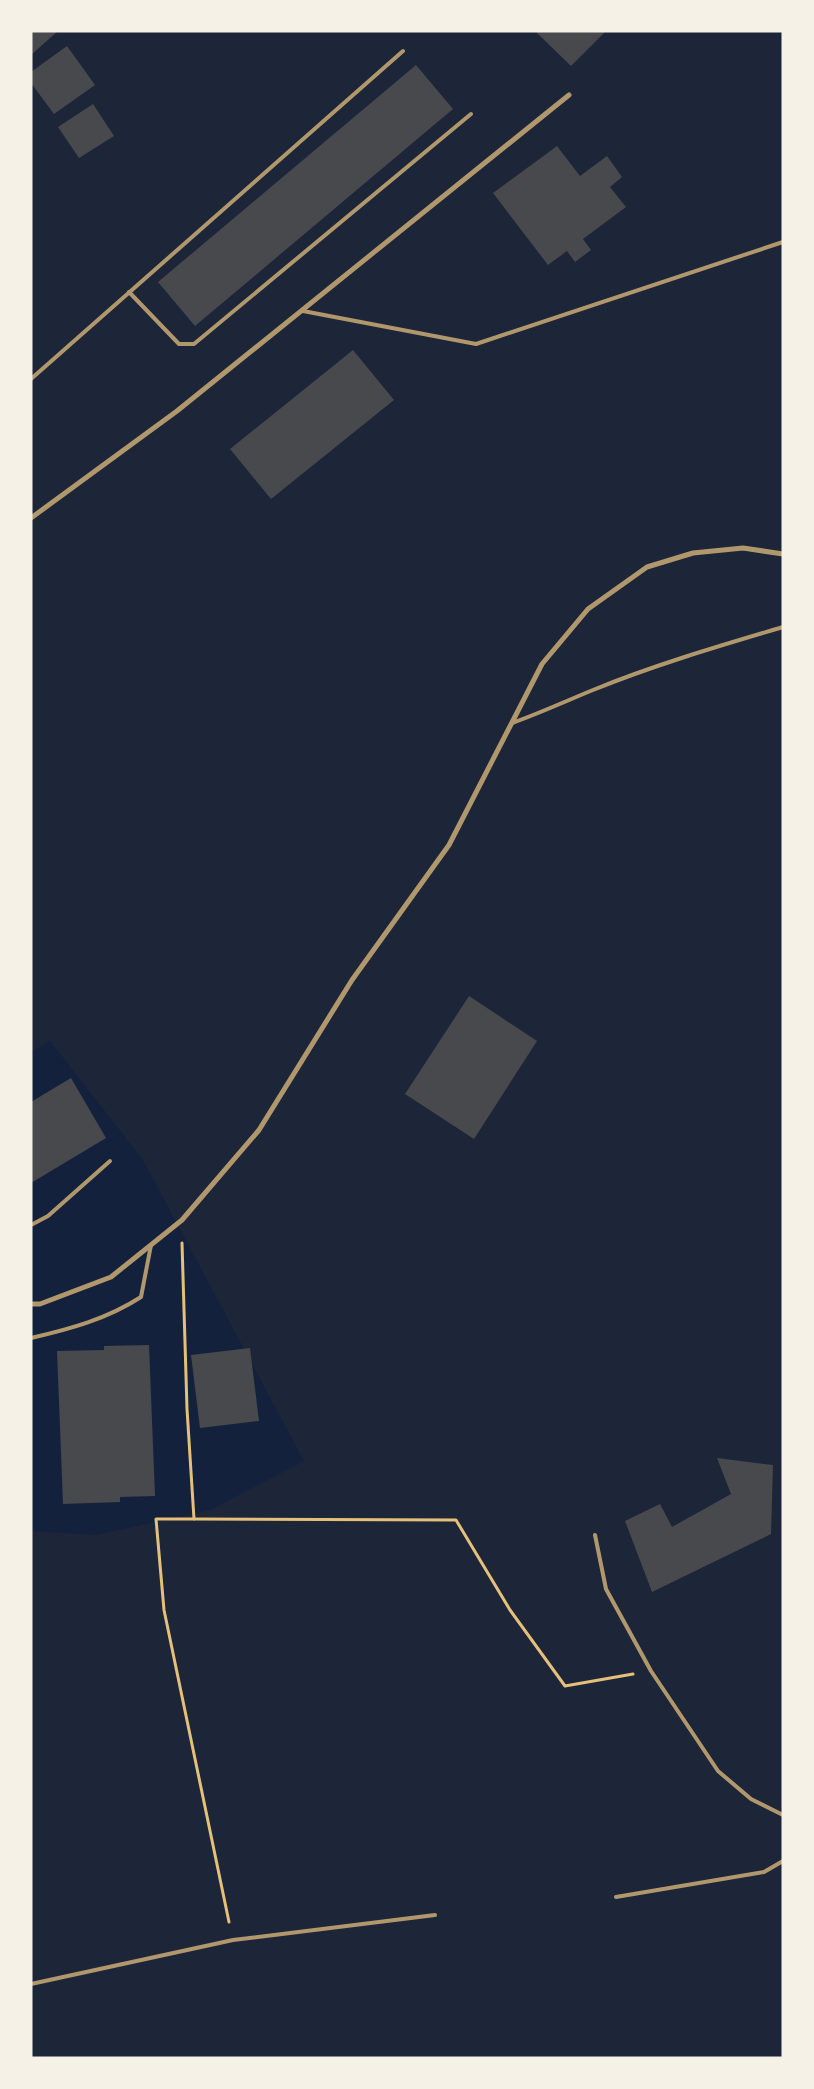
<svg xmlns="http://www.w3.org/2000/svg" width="814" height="2089" viewBox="0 0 814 2089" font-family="'Fira Sans Condensed',sans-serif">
<rect width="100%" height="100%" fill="#14213d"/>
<polygon fill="#1d2539" points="31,31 783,31 783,2058 31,2058 31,1531 96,1535 210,1510 304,1461 143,1160 50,1041 31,1052"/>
<g fill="#48494c">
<polygon points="31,31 58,31 31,55"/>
<polygon points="535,31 606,31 571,66"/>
<polygon points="67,46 95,85 54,114 31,83 31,72"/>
<polygon points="416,65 453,109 195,326 158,282"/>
<polygon points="93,104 114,136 79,158 58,127"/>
<polygon points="557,146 580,176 607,156 622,177 610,187 626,207 583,239 591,250 575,262 567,251 548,265 493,193"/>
<polygon points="353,350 394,400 271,499 230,449"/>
<polygon points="469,996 537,1041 474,1139 405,1094"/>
<polygon points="71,1078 106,1138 31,1183 31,1102"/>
<polygon points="149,1345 155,1496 120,1497 120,1502 63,1504 57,1351 104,1350 104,1346"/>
<polygon points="250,1348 259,1421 200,1428 191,1355"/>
<polygon points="717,1458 773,1465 771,1534 652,1592 625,1521 660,1504 672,1527 731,1494"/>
</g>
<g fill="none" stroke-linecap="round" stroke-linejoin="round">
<g stroke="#e5c07b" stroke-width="3">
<polyline points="182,1243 187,1409 194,1519 156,1519 164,1610 229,1922"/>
<polyline points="194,1519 456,1520 510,1610 565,1686 633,1674"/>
</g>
<g stroke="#b1986c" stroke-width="4">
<polyline points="129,292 179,344 194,344 471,114"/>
<polyline points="303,311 476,344 783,242"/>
<polyline points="31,379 403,51"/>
<path d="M 512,723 C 540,713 566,701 593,690 C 654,665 719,646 783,627"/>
<polyline points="31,1225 48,1216 110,1161"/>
<path d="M 31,1338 C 70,1329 107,1319 141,1297 L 151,1245"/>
<polyline points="595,1535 606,1589 651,1671 718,1771 751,1799 783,1815"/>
<polyline points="616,1897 764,1872 783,1861"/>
<polyline points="31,1984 233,1940 435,1915"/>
</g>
<g stroke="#b1986c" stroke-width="5">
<polyline points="31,518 177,411 569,95"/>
<polyline points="31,1304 40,1304 111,1277 182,1220 259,1130 352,980 449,845 542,664 588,609 647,567 693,553 743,548 783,554"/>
</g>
</g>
<rect width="814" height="2089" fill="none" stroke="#f6f1e7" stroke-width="65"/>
</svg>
